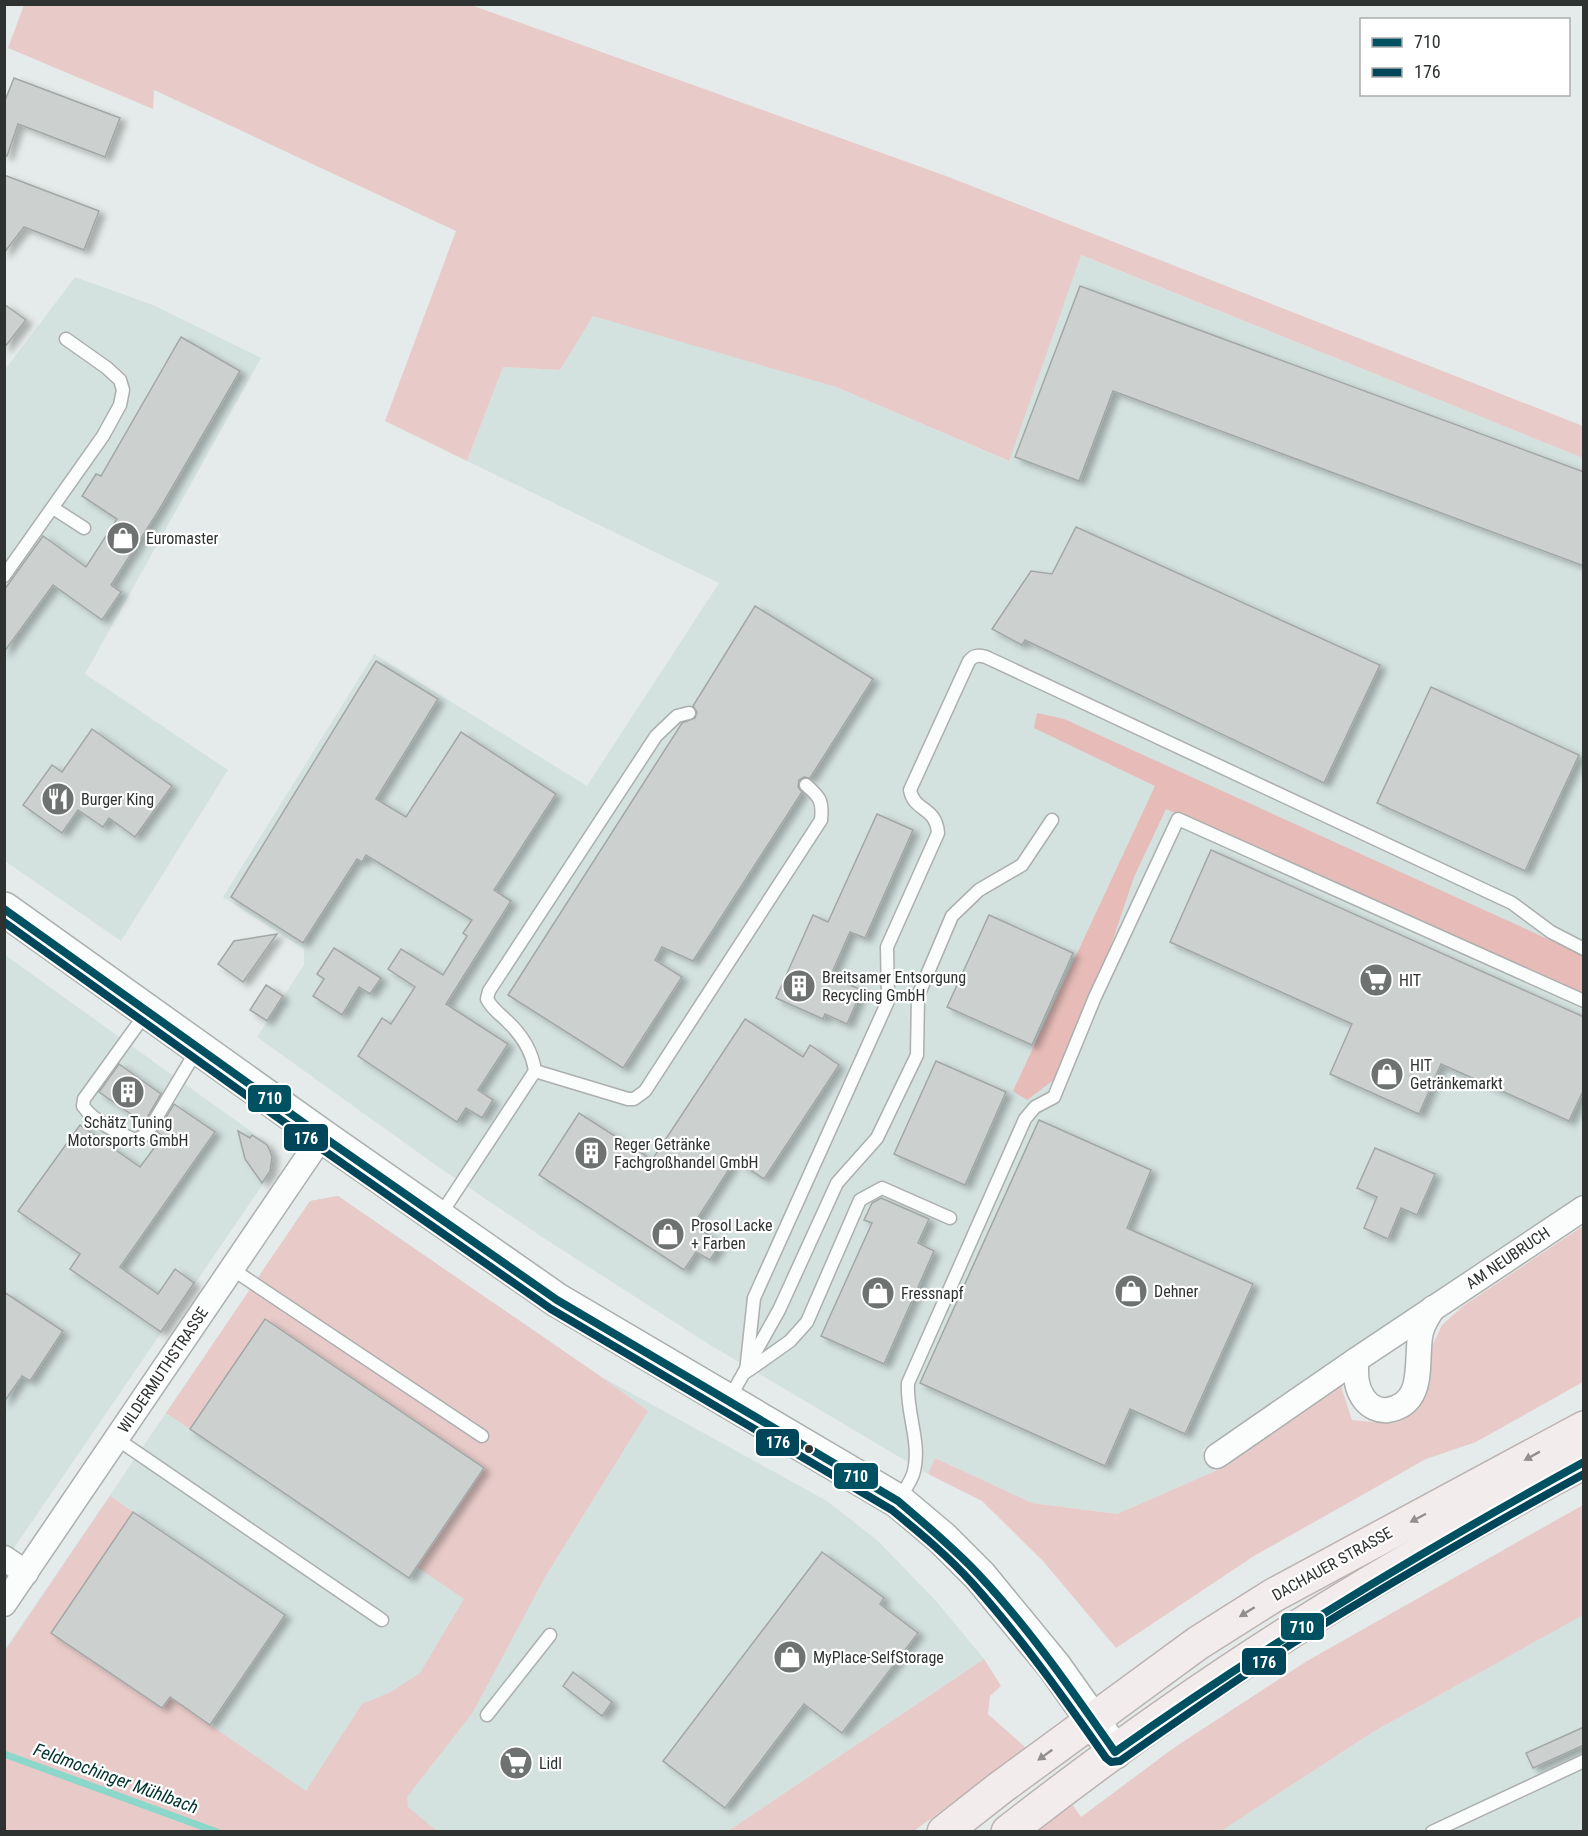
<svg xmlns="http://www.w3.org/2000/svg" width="1588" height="1836" viewBox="0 0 1588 1836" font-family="'Roboto Condensed',sans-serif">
<defs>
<filter id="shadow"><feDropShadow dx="6" dy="4" stdDeviation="3" flood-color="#0004"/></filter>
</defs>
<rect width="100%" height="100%" fill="#e5ebea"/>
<g fill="#d3e1df">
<polygon points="1080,255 1583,458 1583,1193 1475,1264 1203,1450 1215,1471 1117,1514 1032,1503 935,1458 928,1474 707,1343 539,1235 437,1166 257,1037 304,965 304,949 223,897 374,654 587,786 719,583 467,461 503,367 560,370 593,315 836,387 1008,461"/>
<polygon points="75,277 153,305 261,358 85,674 228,770 121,941 5,861 4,371"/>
<polygon points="5,955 267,1143 273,1155 272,1171 5,1561"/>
<polygon points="338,1196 600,1376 827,1501 878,1541 936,1601 984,1659 728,1831 263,1832 4,1651 310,1201"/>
<polygon points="1583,1608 1583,1831 1219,1832 1373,1732 1464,1681"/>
</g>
<g fill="#e8cbc9">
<polygon points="24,5 471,5 946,176 1583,426 1583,458 1081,255 1009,461 836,387 593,316 560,370 503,367 467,461 385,421 456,231 154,90 153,109 8,48"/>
<polygon points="338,1196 600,1376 648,1411 545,1577 473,1712 407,1797 408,1807 437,1831 5,1832 5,1651 110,1496 133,1512 51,1633 162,1708 170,1697 306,1791 362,1704 391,1692 420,1673 464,1599 417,1567 484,1468 265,1319 190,1429 166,1413 310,1201"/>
<polygon points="1583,1226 1583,1382 1476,1442 1426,1459 1254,1556 1116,1648 1043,1561 982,1501 928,1474 935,1458 1032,1503 1117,1514 1215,1471 1344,1377 1342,1389 1352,1420 1384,1423 1421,1402 1433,1344 1442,1325 1463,1306"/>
<polygon points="1583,1505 1583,1615 1373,1732 1221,1831 1033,1832 1070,1801 1081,1817 1175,1747 1307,1661"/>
<polygon points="984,1659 1001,1686 990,1696 988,1714 1026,1748 914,1831 728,1831"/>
</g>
<polygon fill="#e6bbb8" points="1037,713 1064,719 1583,955 1583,993 1166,809 1134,877 1107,957 1055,1079 1027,1100 1013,1091 1155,786 1034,728"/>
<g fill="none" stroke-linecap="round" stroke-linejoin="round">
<polyline stroke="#8bd7ca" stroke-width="7" points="4,1754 217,1832"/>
</g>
<g fill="#ccd1d0" stroke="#a2a7a6" stroke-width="1.5" filter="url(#shadow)">
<polygon points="14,78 120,118 105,157 18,124 7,156 4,155 4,103"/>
<polygon points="4,175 99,211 84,250 24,227 4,253"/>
<polygon points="1080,286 1584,472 1584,566 1113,391 1079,481 1015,457"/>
<polygon points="4,304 26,320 4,348"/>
<polygon points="181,337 240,371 159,510 111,585 121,592 102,620 53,585 4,652 4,590 43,536 86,567 117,519 82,496 96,474 101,476"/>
<polygon points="1076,527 1380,665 1324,783 1025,640 1022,645 992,629 1031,571 1052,574"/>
<polygon points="755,606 873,679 810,778 804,777 799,780 798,787 802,792 693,961 662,947 655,960 682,977 623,1068 508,995 682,723 695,718 697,712 693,706"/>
<polygon points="376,661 438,699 376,799 406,817 461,732 556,794 494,890 511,901 446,1004 508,1044 478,1090 493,1100 482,1118 466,1108 457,1122 358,1056 382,1018 391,1024 415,987 388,969 401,949 443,975 467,936 463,933 472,920 366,855 362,862 357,859 303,943 231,897"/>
<polygon points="1431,687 1579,755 1525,871 1377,803"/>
<polygon points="92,729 172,786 135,837 109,818 103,827 78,810 62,833 23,805 52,765 62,772"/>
<polygon points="877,814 913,830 865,938 850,932 830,977 862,990 847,1024 825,1014 823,1019 776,998 813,915 828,922"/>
<polygon points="1211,850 1584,1017 1584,1089 1569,1121 1441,1064 1419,1114 1330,1074 1352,1024 1170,942"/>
<polygon points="989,915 1073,953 1032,1045 947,1007"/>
<polygon points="277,934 243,982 218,964 234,941"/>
<polygon points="334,948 381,978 370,994 359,987 342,1015 313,996 324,979 317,974"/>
<polygon points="266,985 283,996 267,1021 250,1010"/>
<polygon points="745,1019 803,1057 810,1045 839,1065 764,1179 735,1160 693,1225 721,1243 710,1260 696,1252 684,1270 539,1175 579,1113 652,1160"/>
<polygon points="936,1061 1006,1092 965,1185 894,1154"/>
<polygon points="119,1064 161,1094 144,1123 99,1092"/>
<polygon points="174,1104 215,1132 120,1267 158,1294 175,1269 194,1283 161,1332 70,1269 80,1254 18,1211 80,1125 140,1167 163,1136 157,1132"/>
<polygon points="1039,1120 1151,1170 1127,1228 1253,1284 1185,1434 1130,1409 1105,1466 920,1383"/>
<polygon points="238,1131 250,1138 252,1135 267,1145 270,1151 272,1157 270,1171 262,1183 245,1159"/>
<polygon points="1375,1148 1435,1174 1417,1215 1401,1208 1388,1239 1364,1228 1377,1197 1357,1188"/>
<polygon points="881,1198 929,1219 918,1243 934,1251 884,1364 821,1336 872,1223 864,1220 872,1203"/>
<polygon points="4,1292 63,1331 30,1381 22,1376 4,1402"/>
<polygon points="265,1319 484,1468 409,1578 190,1429"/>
<polygon points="133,1512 285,1615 210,1725 170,1697 162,1708 51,1633"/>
<polygon points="822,1552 884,1598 880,1604 918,1633 842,1733 804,1704 725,1808 663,1761"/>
<polygon points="573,1672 612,1702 602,1716 563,1686"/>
<polygon points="1584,1727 1584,1745 1533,1768 1526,1753"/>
</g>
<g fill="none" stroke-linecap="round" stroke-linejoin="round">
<defs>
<g id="service">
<polyline points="53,508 84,528"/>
<polyline points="4,576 103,436 120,405 123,390 120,380 107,368 66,339"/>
<path d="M 146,1013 L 84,1099 L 83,1106 C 94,1122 117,1132 135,1140 L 143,1136 L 149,1130 L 198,1048"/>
<path d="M 535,1071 C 532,1050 522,1035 507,1021 C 499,1013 492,1009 487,999 L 489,991 L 656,736 L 677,716 L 689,713"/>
<path d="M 439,1217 L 535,1071 L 628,1099 L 634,1099 L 645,1091 L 821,820 C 823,801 820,797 806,785"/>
<polyline points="232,1269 482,1436"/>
<polyline points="749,1370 790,1341 807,1322 860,1200 882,1188 950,1218"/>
<path d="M 746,1372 L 754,1298 L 888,1001 L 887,947 L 938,833 C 936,806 914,812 910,790 L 969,661 C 974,655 978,655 986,657 L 1512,903 L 1551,932 L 1584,949"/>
<polyline points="728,1401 779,1310 837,1183 877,1138 917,1055 918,996 952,916 979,890 1022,865 1052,820"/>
<polyline points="117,1439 382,1620"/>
<path d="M 898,1500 C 903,1492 912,1481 914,1471 C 921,1442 906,1412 908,1383 L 1025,1119 L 1035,1107 L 1054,1097 L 1095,997 L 1178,819 L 1584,1001"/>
<polyline points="487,1715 550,1635"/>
<polyline points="1432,1832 1584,1761"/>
</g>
<g id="minor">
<path d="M 1356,1360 C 1356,1374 1355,1387 1364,1399 C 1370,1407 1379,1411 1388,1410 C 1425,1404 1416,1364 1420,1337 C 1421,1326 1427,1318 1433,1308"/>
<polyline points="1217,1456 1356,1360 1584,1208"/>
<polyline points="4,1558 26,1573"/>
<polyline points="4,1604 322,1136"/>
</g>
<polyline id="secondary" points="4,909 322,1136 557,1300 898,1501 942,1538 980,1576 1054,1666 1115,1752"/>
<g id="primary">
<polyline points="944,1832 1000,1788 1198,1643 1274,1595 1584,1428"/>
<path d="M 1008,1832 C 1100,1760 1195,1692 1293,1630 C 1388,1570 1485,1515 1584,1462"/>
</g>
</defs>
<use href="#service" stroke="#abafae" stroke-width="15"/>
<use href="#minor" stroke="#abafae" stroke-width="27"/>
<use href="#secondary" stroke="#abafae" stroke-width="36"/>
<use href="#primary" stroke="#bcb2b1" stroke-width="36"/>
<use href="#service" stroke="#fbfcfc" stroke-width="12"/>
<use href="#minor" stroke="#fbfcfc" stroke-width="24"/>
<use href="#secondary" stroke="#fbfcfc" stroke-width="33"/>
<use href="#primary" stroke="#f2ecec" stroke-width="33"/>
<defs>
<path id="bus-1" d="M 4,909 L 322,1136 L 557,1300 L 898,1501 C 926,1525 954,1548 979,1575 C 1029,1628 1073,1692 1115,1752 C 1265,1645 1422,1551 1584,1462"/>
<path id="bus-2" d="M 4,922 L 316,1145 L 551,1309 L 892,1510 C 920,1533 948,1556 973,1584 C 1022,1639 1064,1698 1106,1758 L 1111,1762 L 1120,1761 C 1177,1721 1234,1681 1293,1643 C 1388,1584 1485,1528 1584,1474"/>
</defs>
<use href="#bus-1" stroke="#fff" stroke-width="12"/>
<use href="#bus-2" stroke="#fff" stroke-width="12"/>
<use href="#bus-1" stroke="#005262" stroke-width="8"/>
<use href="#bus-2" stroke="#00465a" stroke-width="8"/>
</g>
<defs><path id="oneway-solid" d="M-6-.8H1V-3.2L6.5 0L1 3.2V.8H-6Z" transform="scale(1.5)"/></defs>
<g fill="#908f8e">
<use href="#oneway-solid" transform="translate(1532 1456) rotate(151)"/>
<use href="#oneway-solid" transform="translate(1418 1518) rotate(152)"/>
<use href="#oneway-solid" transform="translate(1247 1612) rotate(148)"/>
<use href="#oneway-solid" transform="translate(1045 1755) rotate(144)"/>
</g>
<defs>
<symbol id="shop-disc" viewBox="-11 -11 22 22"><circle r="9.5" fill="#6e7372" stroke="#fff"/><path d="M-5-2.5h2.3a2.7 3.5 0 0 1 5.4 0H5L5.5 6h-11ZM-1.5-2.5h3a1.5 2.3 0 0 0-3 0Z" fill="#fff"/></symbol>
<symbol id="restaurant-disc" viewBox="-11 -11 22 22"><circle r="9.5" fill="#6e7372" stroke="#fff"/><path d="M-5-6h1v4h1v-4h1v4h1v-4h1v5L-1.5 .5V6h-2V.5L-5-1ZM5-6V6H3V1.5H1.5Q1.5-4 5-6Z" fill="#fff"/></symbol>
<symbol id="supermarket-disc" viewBox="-11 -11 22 22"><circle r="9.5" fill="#6e7372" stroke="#fff"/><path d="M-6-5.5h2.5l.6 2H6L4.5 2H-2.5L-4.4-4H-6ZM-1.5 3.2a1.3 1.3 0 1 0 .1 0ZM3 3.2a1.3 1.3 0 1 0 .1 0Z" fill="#fff"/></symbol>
<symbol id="building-disc" viewBox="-11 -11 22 22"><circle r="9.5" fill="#6e7372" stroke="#fff"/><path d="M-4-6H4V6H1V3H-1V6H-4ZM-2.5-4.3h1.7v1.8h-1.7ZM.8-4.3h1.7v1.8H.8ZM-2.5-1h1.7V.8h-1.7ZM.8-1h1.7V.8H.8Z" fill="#fff"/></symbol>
</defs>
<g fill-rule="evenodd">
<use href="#shop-disc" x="104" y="519" width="38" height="38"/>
<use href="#restaurant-disc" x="39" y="780" width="38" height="38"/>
<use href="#supermarket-disc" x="1357" y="961" width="38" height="38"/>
<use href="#building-disc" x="780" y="967" width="38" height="38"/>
<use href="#shop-disc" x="1368" y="1055" width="38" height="38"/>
<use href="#building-disc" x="109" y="1073" width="38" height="38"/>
<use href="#building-disc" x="572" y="1134" width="38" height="38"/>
<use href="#shop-disc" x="649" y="1215" width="38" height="38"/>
<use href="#shop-disc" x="1112" y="1272" width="38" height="38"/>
<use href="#shop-disc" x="859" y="1274" width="38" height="38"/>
<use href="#shop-disc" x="771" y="1638" width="38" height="38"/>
<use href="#supermarket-disc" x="497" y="1744" width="38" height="38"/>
</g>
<circle fill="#2e3231" stroke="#fff" stroke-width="2" cx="809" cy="1449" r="5"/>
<g text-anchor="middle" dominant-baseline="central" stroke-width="4.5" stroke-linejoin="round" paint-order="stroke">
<g font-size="16" fill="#2e3231" stroke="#fff" text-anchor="start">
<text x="146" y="538">Euromaster</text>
<text x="81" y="799">Burger King</text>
<text x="822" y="977">Breitsamer Entsorgung<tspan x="822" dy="18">Recycling GmbH</tspan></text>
<text x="1399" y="980">HIT</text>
<text x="1410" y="1065">HIT<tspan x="1410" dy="18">Getränkemarkt</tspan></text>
<text x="128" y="1122" text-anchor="middle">Schätz Tuning<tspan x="128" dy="18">Motorsports GmbH</tspan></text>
<text x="614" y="1144">Reger Getränke<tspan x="614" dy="18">Fachgroßhandel GmbH</tspan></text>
<text x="691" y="1225">Prosol Lacke<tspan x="691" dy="18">+ Farben</tspan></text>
<text x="1154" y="1291">Dehner</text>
<text x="901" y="1293">Fressnapf</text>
<text x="813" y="1657">MyPlace-SelfStorage</text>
<text x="539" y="1763">Lidl</text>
</g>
<g font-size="16" fill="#2e3231" stroke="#fff">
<text transform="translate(1508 1258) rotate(-34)">AM NEUBRUCH</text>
<text transform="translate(163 1370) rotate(-56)">WILDERMUTHSTRASSE</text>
<text transform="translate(1332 1564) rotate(-29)">DACHAUER STRASSE</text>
</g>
<g font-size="18" font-style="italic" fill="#00342d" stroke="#fff">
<text transform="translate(116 1778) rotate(20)">Feldmochinger Mühlbach</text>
</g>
</g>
<g stroke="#fff" stroke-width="2">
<rect x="247" y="1084" width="45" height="29" rx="6" fill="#005262"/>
<rect x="283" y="1123" width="46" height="29" rx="6" fill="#00465a"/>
<rect x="755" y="1428" width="45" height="29" rx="6" fill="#00465a"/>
<rect x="833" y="1462" width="46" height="28" rx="6" fill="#005262"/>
<rect x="1280" y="1612" width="45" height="29" rx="6" fill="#005262"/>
<rect x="1241" y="1647" width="46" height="29" rx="6" fill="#00465a"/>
</g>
<g font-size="16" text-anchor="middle" font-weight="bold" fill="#fff">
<text x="270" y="1104">710</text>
<text x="306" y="1144">176</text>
<text x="778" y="1448">176</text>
<text x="856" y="1482">710</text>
<text x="1302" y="1633">710</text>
<text x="1264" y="1668">176</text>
</g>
<rect width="1588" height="1836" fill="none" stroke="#2e3231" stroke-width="12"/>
<rect x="1360" y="18" width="210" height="78" fill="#ffffff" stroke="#abadad" stroke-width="1.5"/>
<rect x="1372" y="38" width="30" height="9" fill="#005262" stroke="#abadad" stroke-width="1.5"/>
<text x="1414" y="48" font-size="18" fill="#2e3231">710</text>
<rect x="1372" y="68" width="30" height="9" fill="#00465a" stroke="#abadad" stroke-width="1.5"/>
<text x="1414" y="78" font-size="18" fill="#2e3231">176</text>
</svg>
